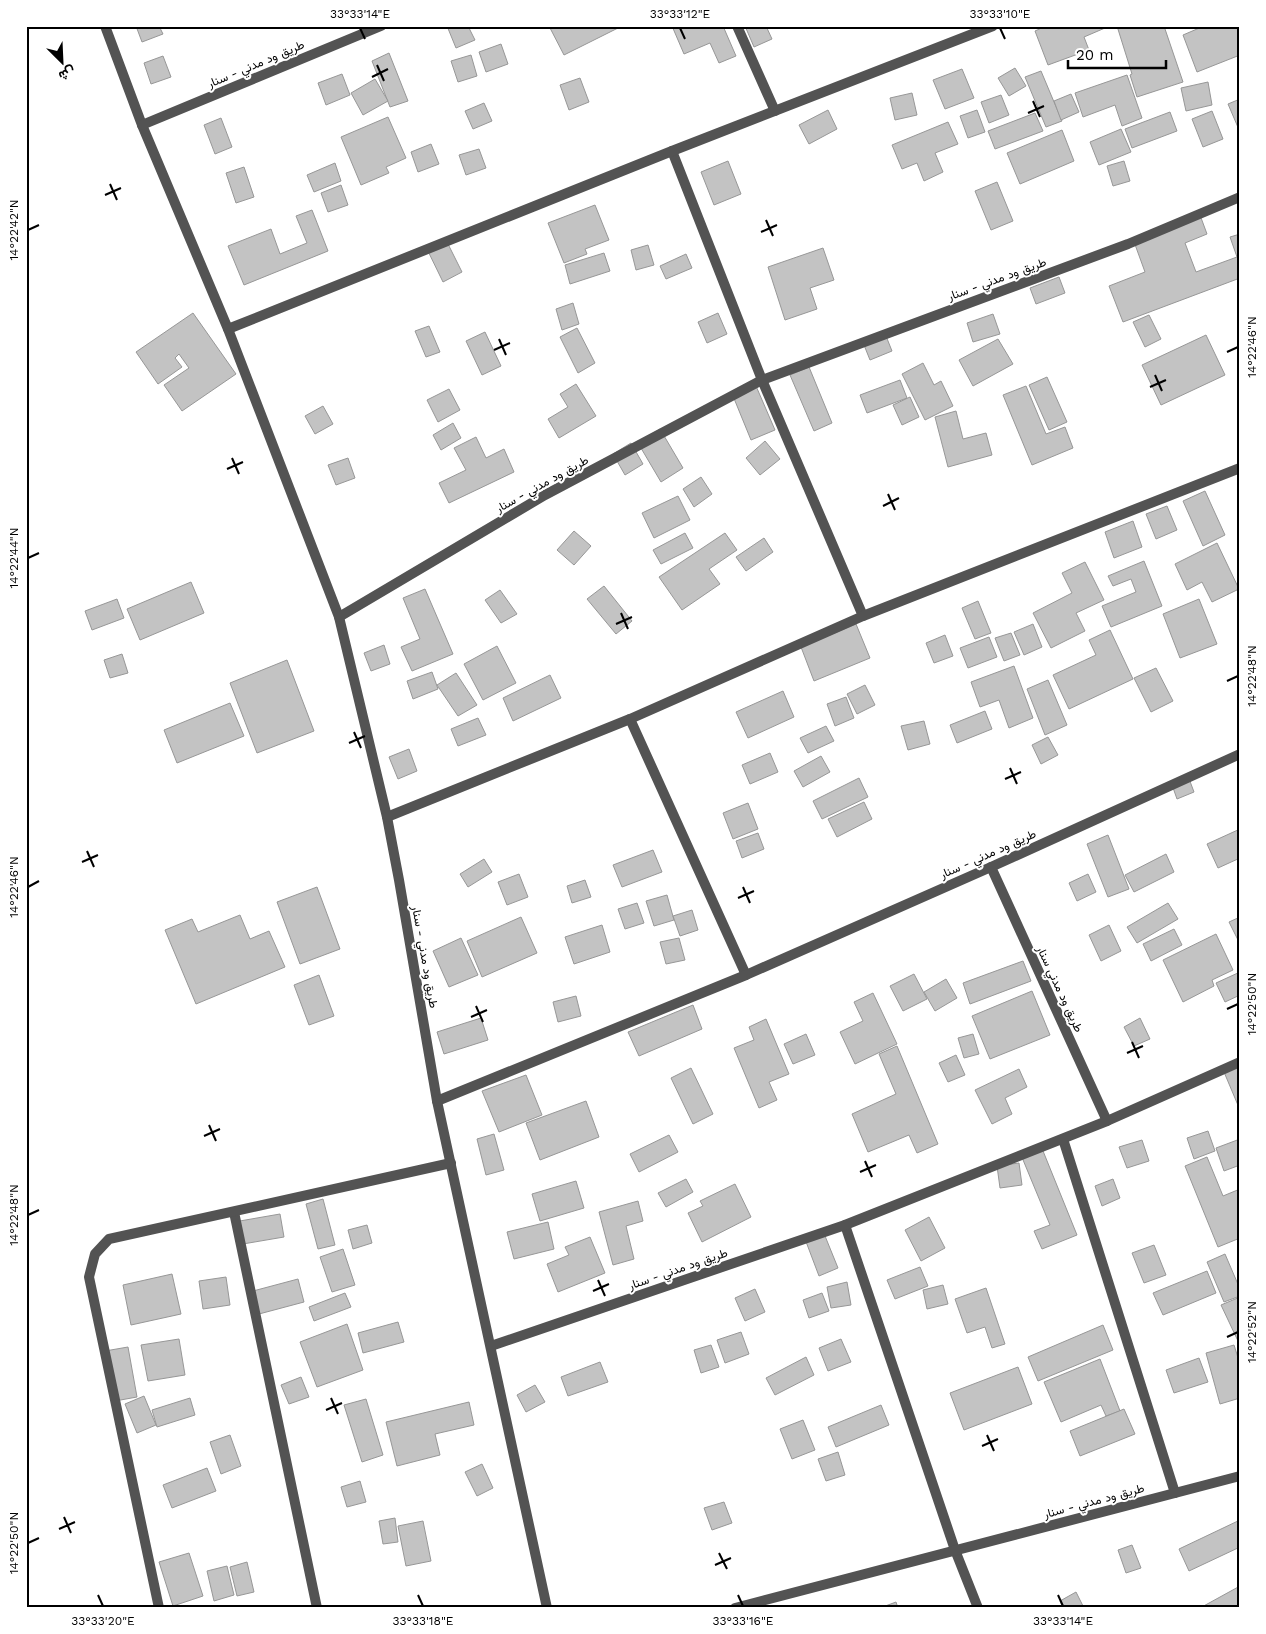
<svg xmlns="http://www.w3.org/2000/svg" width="1266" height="1634" viewBox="0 0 1266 1634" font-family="'Work Sans',Vazirmatn,sans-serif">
<rect width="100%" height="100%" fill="#fff"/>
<g fill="#c3c3c3" stroke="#979797">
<polygon points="136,26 159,26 163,34 142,42"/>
<polygon points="447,26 468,26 475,40 456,48"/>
<polygon points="549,26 622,26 564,55"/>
<polygon points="672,26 723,26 736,56 719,63 710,43 684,54"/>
<polygon points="745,26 766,26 772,39 754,47"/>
<polygon points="1046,26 1104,26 1105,28 1084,37 1089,50 1048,65 1035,31"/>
<polygon points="1117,26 1164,26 1183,82 1137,97 1130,75 1132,74"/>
<polygon points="1204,26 1240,26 1240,55 1197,72 1183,35"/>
<polygon points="501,44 508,64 486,72 479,52"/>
<polygon points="389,53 408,101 390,107 372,61"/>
<polygon points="471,55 477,76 458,82 451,61"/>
<polygon points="163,56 171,77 151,84 144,63"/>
<polygon points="1015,68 1026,86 1009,96 998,78"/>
<polygon points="962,69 974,98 945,109 933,80"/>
<polygon points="1041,71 1062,121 1046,127 1025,77"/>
<polygon points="342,74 350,95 326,105 318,83"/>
<polygon points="1127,75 1142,118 1122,126 1115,105 1083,117 1075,93"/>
<polygon points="580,78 589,102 569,110 560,85"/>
<polygon points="375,79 388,101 363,115 351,93"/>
<polygon points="1208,82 1212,105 1186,111 1181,88"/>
<polygon points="912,93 917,115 895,120 890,98"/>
<polygon points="1071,94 1079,112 1061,120 1054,101"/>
<polygon points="1001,95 1009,115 989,123 981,102"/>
<polygon points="1240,99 1240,132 1228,104"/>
<polygon points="484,103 492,121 473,129 465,111"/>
<polygon points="828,110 837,129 809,144 799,125"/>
<polygon points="977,110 985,132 968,138 960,116"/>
<polygon points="1212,111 1223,139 1203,147 1192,119"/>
<polygon points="1170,112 1177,131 1132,148 1125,129"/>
<polygon points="1035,113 1043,131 995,149 988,131"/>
<polygon points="388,117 406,158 386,167 389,173 361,185 341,137"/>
<polygon points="221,118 232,147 215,154 204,125"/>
<polygon points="948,122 958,144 935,153 943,172 924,181 917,163 902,169 892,145"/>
<polygon points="1121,129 1131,152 1099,165 1090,142"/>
<polygon points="1062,130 1074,161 1020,184 1007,153"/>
<polygon points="431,144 439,164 418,172 411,152"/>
<polygon points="479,149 486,168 466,175 459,155"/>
<polygon points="728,161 741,194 714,205 701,172"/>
<polygon points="1124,161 1130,181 1113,186 1107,166"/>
<polygon points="335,163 341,181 314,192 307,175"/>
<polygon points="244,167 254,197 236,203 226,173"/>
<polygon points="997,182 1013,221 991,230 975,191"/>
<polygon points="341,185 348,205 328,212 321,193"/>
<polygon points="595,205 609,240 585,249 587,254 564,263 548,223"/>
<polygon points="312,210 328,251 244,285 228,246 271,229 280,254 307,243 296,216"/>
<polygon points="1200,215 1207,234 1185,243 1196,272 1237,257 1230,237 1240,234 1240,278 1123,322 1109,286 1145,272 1133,239"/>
<polygon points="445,238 462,272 443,282 426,247"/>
<polygon points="648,245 654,265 636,270 631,250"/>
<polygon points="823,248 834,280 810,288 817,309 785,320 768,267"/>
<polygon points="604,253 610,271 570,284 565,265"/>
<polygon points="686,254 692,268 666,279 660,266"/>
<polygon points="1059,277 1065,293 1036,304 1030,288"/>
<polygon points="573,303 579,324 562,330 556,309"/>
<polygon points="193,313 236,374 182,411 164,385 189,368 179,354 175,358 182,367 158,384 136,352"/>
<polygon points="718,313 727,334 707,343 698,322"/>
<polygon points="993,314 1000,334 973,342 967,323"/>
<polygon points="1149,315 1161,339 1145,347 1133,322"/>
<polygon points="429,326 440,352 426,357 415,331"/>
<polygon points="577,328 595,363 578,373 560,337"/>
<polygon points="485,332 501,366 482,375 466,341"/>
<polygon points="1206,335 1225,375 1161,405 1142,365"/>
<polygon points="886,336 892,351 870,360 864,345"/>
<polygon points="998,339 1013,364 973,386 959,360"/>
<polygon points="923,363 934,385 941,381 953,406 925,420 902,374"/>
<polygon points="809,367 832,423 814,431 790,375"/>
<polygon points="1047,377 1067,422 1049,430 1029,385"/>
<polygon points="900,380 907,398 867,413 860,395"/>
<polygon points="576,384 596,416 559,438 548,419 568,407 560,394"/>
<polygon points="756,386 775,430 751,440 733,396"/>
<polygon points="1026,386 1046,434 1065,427 1073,448 1032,465 1003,395"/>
<polygon points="449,389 460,410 438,422 427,400"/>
<polygon points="910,397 919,417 902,425 893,405"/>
<polygon points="323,406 333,424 315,434 305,416"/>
<polygon points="956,411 963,439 986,433 992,455 948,467 935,417"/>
<polygon points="453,423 461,438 441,450 433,435"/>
<polygon points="660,429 683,468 661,482 638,443"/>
<polygon points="476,437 486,458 504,449 514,472 449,503 439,483 466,470 454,448"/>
<polygon points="765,441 780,459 760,475 746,458"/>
<polygon points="631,443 643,464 625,475 613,454"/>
<polygon points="348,458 355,478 336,485 328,465"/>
<polygon points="701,477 712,494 694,507 683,489"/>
<polygon points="1205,491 1225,535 1203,546 1183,501"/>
<polygon points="678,496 690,520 654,538 642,513"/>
<polygon points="1167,506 1177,530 1156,539 1146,514"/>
<polygon points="1133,521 1142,547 1114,558 1105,532"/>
<polygon points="574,531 591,546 574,565 557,550"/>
<polygon points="685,533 693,548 661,564 653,550"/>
<polygon points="725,533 737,550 709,569 720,584 682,610 659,577"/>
<polygon points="764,538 773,552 746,571 736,557"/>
<polygon points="1217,543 1239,589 1212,602 1202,582 1187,590 1175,564"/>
<polygon points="1144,561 1162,606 1111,627 1102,606 1136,592 1131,579 1113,586 1108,576"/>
<polygon points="1085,562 1104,600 1076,613 1085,631 1051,648 1033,613 1072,593 1062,573"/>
<polygon points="191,582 204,613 140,640 127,609"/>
<polygon points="604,586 632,621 616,634 587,599"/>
<polygon points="425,589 453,654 412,671 401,647 420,639 403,598"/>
<polygon points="500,590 517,614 501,623 485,600"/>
<polygon points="117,599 124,618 92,630 85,611"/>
<polygon points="1199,599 1217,644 1180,658 1163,614"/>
<polygon points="978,601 991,633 975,639 962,608"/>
<polygon points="856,624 870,658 814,681 801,647"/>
<polygon points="1033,624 1042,647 1024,655 1014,632"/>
<polygon points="1110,630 1133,679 1069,709 1053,675 1096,655 1089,640"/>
<polygon points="1011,633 1020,655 1004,661 995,638"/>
<polygon points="945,635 953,656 934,663 926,643"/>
<polygon points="989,637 997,657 968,668 960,648"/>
<polygon points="384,645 390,664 371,671 364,653"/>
<polygon points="497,646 516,683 483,700 464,664"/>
<polygon points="122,654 128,673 110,678 104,660"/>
<polygon points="287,660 314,731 257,753 230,683"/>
<polygon points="1014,666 1033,718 1009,728 999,700 980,707 971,682"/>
<polygon points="1156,668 1173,701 1151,712 1134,678"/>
<polygon points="432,672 438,689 413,699 407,681"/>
<polygon points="456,673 477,705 458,716 437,685"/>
<polygon points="550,675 561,698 513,721 503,698"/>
<polygon points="1048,680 1067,725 1045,735 1027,689"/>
<polygon points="865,685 875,705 857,714 847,694"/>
<polygon points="783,691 794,717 748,738 736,712"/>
<polygon points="846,697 854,718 835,726 827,704"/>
<polygon points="230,703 244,736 177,763 164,730"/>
<polygon points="985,711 992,729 957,743 950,725"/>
<polygon points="478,718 486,735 458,746 451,729"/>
<polygon points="924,721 930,744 908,750 901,726"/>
<polygon points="826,726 834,741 808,753 800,738"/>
<polygon points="1048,737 1058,755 1041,764 1032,745"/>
<polygon points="409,749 417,771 398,779 389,757"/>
<polygon points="770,753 778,772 750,784 742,765"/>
<polygon points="821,756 830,772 803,787 794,771"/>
<polygon points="1188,776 1194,792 1177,799 1171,782"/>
<polygon points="859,778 868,797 822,819 813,801"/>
<polygon points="864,802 872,819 837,837 828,819"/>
<polygon points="748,803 758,829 733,839 723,813"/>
<polygon points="1240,829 1240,858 1218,868 1207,844"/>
<polygon points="758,833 764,849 742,858 736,841"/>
<polygon points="1108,835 1129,889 1108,897 1087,844"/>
<polygon points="653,850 662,872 622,887 613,865"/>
<polygon points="1166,854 1174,872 1134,892 1125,875"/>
<polygon points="484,859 492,872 468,887 460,874"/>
<polygon points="519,874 528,897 507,905 498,882"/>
<polygon points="1088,874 1096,892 1077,901 1069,883"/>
<polygon points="585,880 591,897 572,903 567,886"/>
<polygon points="317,887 340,949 300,964 277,902"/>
<polygon points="667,895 674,920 654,926 646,901"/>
<polygon points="637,903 644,923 625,929 618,909"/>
<polygon points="1168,903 1178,919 1137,943 1127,927"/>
<polygon points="692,910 698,930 680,936 673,916"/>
<polygon points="240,915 250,939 269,931 285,967 196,1004 165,930 192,919 198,932"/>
<polygon points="521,917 537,953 482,977 467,941"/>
<polygon points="1240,917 1240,944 1229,922"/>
<polygon points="602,925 610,952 574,964 565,937"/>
<polygon points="1109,925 1121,951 1101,961 1089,935"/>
<polygon points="1174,929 1182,945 1151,961 1143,944"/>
<polygon points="1216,934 1233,970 1212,980 1214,986 1183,1002 1163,960"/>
<polygon points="461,938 478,975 449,987 433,951"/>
<polygon points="679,938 685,960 666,964 660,942"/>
<polygon points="1023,961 1031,981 970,1004 963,983"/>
<polygon points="1240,972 1240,995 1225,1002 1216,983"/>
<polygon points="914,974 927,999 903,1011 890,986"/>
<polygon points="319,975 334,1016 309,1025 294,985"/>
<polygon points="946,979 957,998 935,1011 924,992"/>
<polygon points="1032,991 1050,1035 990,1059 972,1016"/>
<polygon points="873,993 897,1044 855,1064 840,1032 863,1021 854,1002"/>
<polygon points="576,996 581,1016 558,1022 553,1002"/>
<polygon points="693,1005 702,1029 639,1056 628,1032"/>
<polygon points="481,1018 488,1040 444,1054 437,1032"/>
<polygon points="1140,1018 1150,1039 1134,1046 1124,1027"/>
<polygon points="766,1019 789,1074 769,1082 777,1100 759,1108 734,1048 754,1040 749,1027"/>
<polygon points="806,1034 815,1055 793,1064 784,1044"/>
<polygon points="973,1034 979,1054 964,1058 958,1038"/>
<polygon points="897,1046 938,1144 917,1153 909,1135 868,1152 852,1114 896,1094 879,1054"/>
<polygon points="956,1055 965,1075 948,1082 939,1063"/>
<polygon points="1240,1065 1240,1110 1224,1072"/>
<polygon points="691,1068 713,1114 693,1124 671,1078"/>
<polygon points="1019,1069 1027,1087 1005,1098 1012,1114 992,1124 975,1090"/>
<polygon points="526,1075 542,1115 499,1132 482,1091"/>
<polygon points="586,1101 599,1137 540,1160 526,1123"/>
<polygon points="1208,1131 1215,1151 1194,1159 1187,1138"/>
<polygon points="494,1134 504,1170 486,1175 477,1139"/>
<polygon points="669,1135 678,1152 639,1172 630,1154"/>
<polygon points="1240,1139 1240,1165 1224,1171 1216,1148"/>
<polygon points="1142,1140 1149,1161 1127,1168 1119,1147"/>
<polygon points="1041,1146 1077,1235 1042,1249 1034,1231 1050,1225 1021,1155"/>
<polygon points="1207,1157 1223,1196 1240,1189 1240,1238 1218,1247 1185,1166"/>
<polygon points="1019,1163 1022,1185 1000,1188 997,1166"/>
<polygon points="686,1179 693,1192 666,1207 658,1193"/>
<polygon points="1113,1179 1120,1198 1102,1206 1095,1186"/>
<polygon points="576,1181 584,1208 540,1221 532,1194"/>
<polygon points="735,1184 751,1217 702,1242 688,1213 703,1206 700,1201"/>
<polygon points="323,1199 335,1245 318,1249 306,1204"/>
<polygon points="638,1201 643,1221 626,1226 634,1259 613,1265 599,1212"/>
<polygon points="280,1214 284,1237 237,1245 234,1222"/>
<polygon points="929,1217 945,1248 921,1261 905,1230"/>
<polygon points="548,1222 554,1249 514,1259 507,1232"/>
<polygon points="367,1225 372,1243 353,1249 348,1230"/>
<polygon points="823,1231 838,1268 819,1276 805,1239"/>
<polygon points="590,1237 605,1273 558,1292 547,1264 569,1255 565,1247"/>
<polygon points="1154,1245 1166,1275 1144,1283 1132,1253"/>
<polygon points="343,1249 355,1285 332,1292 320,1257"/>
<polygon points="1225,1254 1240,1289 1240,1296 1224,1302 1207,1262"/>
<polygon points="920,1267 928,1286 895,1299 887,1280"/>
<polygon points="1207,1271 1216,1293 1163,1315 1153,1293"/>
<polygon points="172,1274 181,1314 131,1325 123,1285"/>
<polygon points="226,1277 230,1305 203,1309 199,1281"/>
<polygon points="298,1279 304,1302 259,1314 253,1291"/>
<polygon points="847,1282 851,1305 831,1308 827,1287"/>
<polygon points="943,1285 948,1304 927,1309 923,1290"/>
<polygon points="986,1288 1005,1344 992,1348 985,1327 967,1333 955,1299"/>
<polygon points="755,1289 765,1312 745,1321 735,1298"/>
<polygon points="345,1293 351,1307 314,1321 309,1307"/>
<polygon points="822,1293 829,1311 809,1318 803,1300"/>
<polygon points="1240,1297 1240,1340 1238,1341 1221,1305"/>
<polygon points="398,1322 404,1342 363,1353 358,1333"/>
<polygon points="347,1324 363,1370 317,1387 300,1342"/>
<polygon points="1103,1325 1113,1350 1038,1381 1028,1357"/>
<polygon points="741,1332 749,1354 725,1363 717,1340"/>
<polygon points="179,1339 185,1375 148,1381 141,1345"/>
<polygon points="841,1339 851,1362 828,1371 819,1348"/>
<polygon points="711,1345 719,1367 701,1373 694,1350"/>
<polygon points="1234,1345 1240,1364 1240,1398 1220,1404 1206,1353"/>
<polygon points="128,1347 137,1397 115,1401 105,1351"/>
<polygon points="806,1357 814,1375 775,1395 766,1378"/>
<polygon points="1199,1358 1208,1382 1174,1393 1166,1370"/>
<polygon points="1100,1359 1120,1411 1106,1416 1101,1405 1061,1422 1044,1382"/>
<polygon points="600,1362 608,1382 568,1396 561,1377"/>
<polygon points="1018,1367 1032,1404 964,1430 950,1393"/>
<polygon points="301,1377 309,1397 289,1404 281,1385"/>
<polygon points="535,1385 545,1402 526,1412 517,1395"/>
<polygon points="144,1396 156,1425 137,1433 125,1404"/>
<polygon points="190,1398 195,1415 157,1427 152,1410"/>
<polygon points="366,1399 383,1455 362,1462 344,1405"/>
<polygon points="469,1402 474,1425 435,1434 440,1455 397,1466 386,1422"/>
<polygon points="881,1405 889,1425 836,1447 828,1427"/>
<polygon points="1124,1409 1135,1434 1080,1456 1070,1431"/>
<polygon points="803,1420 815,1450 792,1459 780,1429"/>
<polygon points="230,1435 241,1466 221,1474 210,1442"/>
<polygon points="838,1452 845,1475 826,1481 818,1459"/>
<polygon points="482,1464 493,1488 477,1496 465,1472"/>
<polygon points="207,1468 216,1491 172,1508 163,1485"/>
<polygon points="360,1481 366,1502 347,1507 341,1487"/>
<polygon points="724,1502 732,1523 712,1530 704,1508"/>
<polygon points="395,1518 398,1542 383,1544 379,1521"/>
<polygon points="1240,1520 1240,1547 1189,1571 1179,1549"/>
<polygon points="423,1521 431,1561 406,1566 398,1526"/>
<polygon points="1132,1545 1141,1568 1126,1573 1118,1550"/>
<polygon points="189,1553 203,1596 173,1606 159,1562"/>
<polygon points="247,1562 254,1592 237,1596 230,1567"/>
<polygon points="227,1566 234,1595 214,1601 207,1571"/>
<polygon points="1240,1586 1240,1608 1200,1608"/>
<polygon points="1076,1592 1084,1608 1063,1608 1060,1601"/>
<polygon points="896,1602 898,1608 880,1608"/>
</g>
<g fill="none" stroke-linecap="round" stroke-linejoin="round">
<g stroke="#535353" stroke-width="10">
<polyline points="105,26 142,125 228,329 339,617 387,817 399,880 437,1101 547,1608"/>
<polyline points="737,26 775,111"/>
<polyline points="142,125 381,26"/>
<polyline points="672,151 762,380 863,616"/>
<polyline points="228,329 672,151 993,26"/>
<polyline points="339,617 545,495 762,380 1128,244 1240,197"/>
<polyline points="630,719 746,975"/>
<polyline points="387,817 630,719 863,616 1240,468"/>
<polyline points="991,867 1107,1121"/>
<polyline points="437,1101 746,975 991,867 1240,754"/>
<polyline points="1063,1139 1175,1493"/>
<polyline points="234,1212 317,1608"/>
<polyline points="845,1225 955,1550 978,1608"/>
<polyline points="491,1346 845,1225 1107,1121 1240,1062"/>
<polyline points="159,1608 89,1277 95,1254 109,1239 451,1163"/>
<polyline points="735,1608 1240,1476"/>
</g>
</g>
<path fill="none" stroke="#000" stroke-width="2" d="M 360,28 L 365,39M 680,28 L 685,39M 1000,28 L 1005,39M 377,65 L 384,81M 372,77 L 388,69M 1033,101 L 1040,117M 1028,113 L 1044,106M 110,184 L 117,200M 105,195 L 121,188M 766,220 L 773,236M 28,230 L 39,225M 761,232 L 777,225M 499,339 L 506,355M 494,350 L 510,343M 1227,352 L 1238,347M 1155,375 L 1162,391M 1150,387 L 1166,380M 232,458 L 239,474M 227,469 L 243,462M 888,494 L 895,510M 883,506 L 899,498M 28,558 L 39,553M 621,613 L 628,629M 616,624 L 632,617M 1227,681 L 1238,676M 354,732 L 361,748M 349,743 L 365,736M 1010,768 L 1017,784M 1005,779 L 1021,772M 87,851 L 94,867M 82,862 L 98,855M 28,887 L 39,881M 743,887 L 750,903M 738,898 L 754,891M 476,1006 L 483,1022M 1227,1009 L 1238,1004M 471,1017 L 487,1010M 1132,1042 L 1139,1058M 1127,1053 L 1143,1046M 209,1125 L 216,1141M 204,1136 L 220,1129M 865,1161 L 872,1177M 860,1172 L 876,1165M 28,1215 L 39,1210M 598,1280 L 605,1296M 593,1291 L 609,1284M 1227,1337 L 1238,1332M 331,1398 L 338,1414M 326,1410 L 342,1403M 987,1435 L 994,1451M 982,1446 L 998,1439M 64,1517 L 71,1533M 59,1529 L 75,1522M 28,1543 L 39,1538M 719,1553 L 727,1569M 715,1565 L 731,1558M 98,1595 L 103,1606M 418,1595 L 423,1606M 738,1595 L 743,1606M 1058,1595 L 1063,1606"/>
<g text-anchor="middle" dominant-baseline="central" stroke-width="4" stroke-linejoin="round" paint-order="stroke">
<g font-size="12" fill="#000" stroke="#fff">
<text transform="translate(256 64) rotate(-23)">طريق ود مدني - سنار</text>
<text transform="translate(997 279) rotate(-20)">طريق ود مدني - سنار</text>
<text transform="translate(542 484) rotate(-29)">طريق ود مدني - سنار</text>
<text transform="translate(988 854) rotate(-24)">طريق ود مدني - سنار</text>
<text transform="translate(425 957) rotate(80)">طريق ود مدني - سنار</text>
<text transform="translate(1060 989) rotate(65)">طريق ود مدني سنار</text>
<text transform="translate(678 1269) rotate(-19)">طريق ود مدني - سنار</text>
<text transform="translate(1094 1501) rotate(-15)">طريق ود مدني - سنار</text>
</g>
</g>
<rect width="1266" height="1634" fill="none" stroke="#ffffff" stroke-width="55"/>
<g transform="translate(62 62) rotate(156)" stroke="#ffffff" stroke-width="4" paint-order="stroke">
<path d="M0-4L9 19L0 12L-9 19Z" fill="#000000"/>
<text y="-8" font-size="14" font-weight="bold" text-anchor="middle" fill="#000000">ش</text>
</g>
<path d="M1068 60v8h98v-8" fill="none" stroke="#000000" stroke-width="2.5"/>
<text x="1076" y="60" font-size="15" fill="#000000" stroke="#ffffff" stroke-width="4" paint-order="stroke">20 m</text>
<rect x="28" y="28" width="1210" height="1578" fill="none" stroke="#000" stroke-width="2"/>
<g font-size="12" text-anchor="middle" fill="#000">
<text x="360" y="18">33°33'14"E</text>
<text x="680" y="18">33°33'12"E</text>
<text x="1000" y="18">33°33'10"E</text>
<text transform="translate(14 230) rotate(-90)" y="4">14°22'42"N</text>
<text transform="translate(1252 347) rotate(-90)" y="4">14°22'46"N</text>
<text transform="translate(14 558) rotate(-90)" y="4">14°22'44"N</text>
<text transform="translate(1252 676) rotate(-90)" y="4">14°22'48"N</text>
<text transform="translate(14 887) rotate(-90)" y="4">14°22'46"N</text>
<text transform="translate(1252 1004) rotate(-90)" y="4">14°22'50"N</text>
<text transform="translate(14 1215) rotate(-90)" y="4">14°22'48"N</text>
<text transform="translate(1252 1332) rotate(-90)" y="4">14°22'52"N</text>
<text transform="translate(14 1543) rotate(-90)" y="4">14°22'50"N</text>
<text x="103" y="1625">33°33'20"E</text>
<text x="423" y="1625">33°33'18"E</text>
<text x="743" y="1625">33°33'16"E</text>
<text x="1063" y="1625">33°33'14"E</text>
</g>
</svg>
